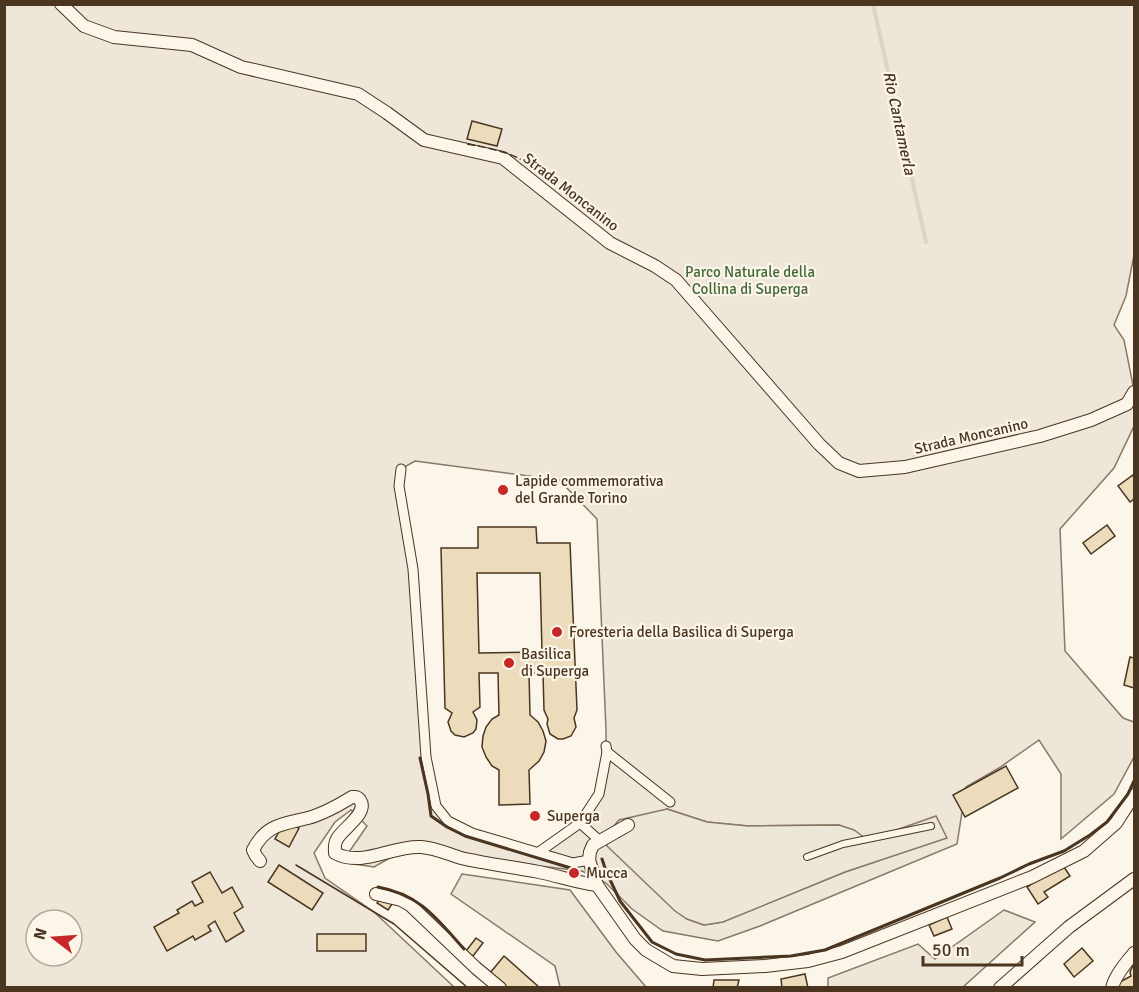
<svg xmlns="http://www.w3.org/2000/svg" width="1139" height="992" viewBox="0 0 1139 992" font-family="Signika,sans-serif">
<rect width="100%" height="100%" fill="#fbf6e9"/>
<g fill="#ede6d9" stroke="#887966" stroke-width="1.5" fill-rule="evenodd">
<path d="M 5,5 L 1134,5 L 1134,255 L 1126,296 L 1114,325 L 1124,340 L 1134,390 L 1134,426 L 1114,468 L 1060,529 L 1065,651 L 1123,718 L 1134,722 L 1134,757 L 1114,794 L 1061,839 L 1061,774 L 1039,740 L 999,768 L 966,787 L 957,844 L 760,926 L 718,941 L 663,931 L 632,909 L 606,883 L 582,871 L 404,850 L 374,867 L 348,863 L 349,852 L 367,826 L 351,810 L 335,822 L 314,853 L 325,878 L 374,912 L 454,987 L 5,988 ZM 415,461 L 559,480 L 597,519 L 606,730 L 606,746 L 599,794 L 580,823 L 539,852 L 448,821 L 432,789 L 413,569 L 401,469 ZM 667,809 L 707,822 L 748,826 L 839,825 L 868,840 L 947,837 L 845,872 L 722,922 L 704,925 L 687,919 ZM 36,920 L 72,920 L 72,956 L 36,956 Z"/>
<polygon points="462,874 570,890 616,952 646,987 560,987 555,966 451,894"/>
<polygon points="1004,910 1035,922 963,987 828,987 828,978 918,944 935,959"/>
</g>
<polygon fill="#ede7d9" stroke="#887966" stroke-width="1.5" points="667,809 707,822 748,826 839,825 854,830 868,840 936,816 947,838 845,872 723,922 704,925 687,919 675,911 607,846 607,834 619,820"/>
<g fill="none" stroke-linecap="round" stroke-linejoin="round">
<polyline stroke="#dcd4c6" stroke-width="4" points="873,4 926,242"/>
</g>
<g fill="#ecdcbc" stroke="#4a3520" stroke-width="1.5" fill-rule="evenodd">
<polygon points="472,121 502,129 497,146 467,139"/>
<polygon points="1133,475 1134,478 1134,499 1130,502 1118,486"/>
<polygon points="1107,525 1115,536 1091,554 1083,543"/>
<path d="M 478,527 L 536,527 L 537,543 L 570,543 L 577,710 L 574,718 L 576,727 L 571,736 L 563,739 L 558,739 L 550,734 L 547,724 L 548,719 L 544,710 L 543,674 L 529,673 L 530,715 L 538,722 L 543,731 L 546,741 L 544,752 L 539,761 L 529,770 L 530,804 L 499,805 L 499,770 L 492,766 L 486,757 L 482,747 L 483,736 L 486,727 L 492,719 L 499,715 L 498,673 L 479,673 L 480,707 L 473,712 L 477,720 L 476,729 L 473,733 L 464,737 L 455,735 L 451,731 L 448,722 L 452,713 L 445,708 L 441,548 L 478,548 ZM 477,573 L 540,573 L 542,652 L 479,653 Z"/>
<polygon points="1130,657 1134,658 1134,688 1124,685"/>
<polygon points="1006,766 1018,788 965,817 953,795"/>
<polygon points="293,825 299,828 289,847 275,839 281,828"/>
<polygon points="1062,864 1070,876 1044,892 1048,897 1038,904 1027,887"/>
<polygon points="279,865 323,893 312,910 268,882"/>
<polygon points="210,872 222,893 232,887 243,907 234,913 244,931 226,942 215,921 208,926 211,931 195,940 193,936 167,951 154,927 179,913 177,910 192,901 195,906 203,902 192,882"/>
<polygon points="381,897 392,904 388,910 377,903"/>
<polygon points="947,917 952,929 934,936 929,925"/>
<rect x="317" y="934" width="49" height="17"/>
<polygon points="476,938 483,943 473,956 466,951"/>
<polygon points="1082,948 1093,961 1074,977 1064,964"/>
<polygon points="504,956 540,988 507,988 490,973"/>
<polygon points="1134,963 1134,988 1115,988 1114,985 1131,976 1130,972"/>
<polygon points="805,974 808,988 782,988 781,979"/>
<polygon points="714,980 739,980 737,988 713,988"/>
</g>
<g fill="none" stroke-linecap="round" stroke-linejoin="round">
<defs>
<polyline id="service" points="807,857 843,844 931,826"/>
<g id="pedestrian">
<polyline points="401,469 399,486 413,569 426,757 436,806 448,821 472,833 573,863 589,860"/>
<polyline points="607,752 670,802"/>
<polyline points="580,823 600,841"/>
<polyline points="539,852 580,823 599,794 607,752 606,746"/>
</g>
<g id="minor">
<polyline points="61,4 84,26 114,37 192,45 241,67 358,94 387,113 424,140 503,158 610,243 655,266 676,280 819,444 839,463 859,471 905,467 1040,436 1091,420 1127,404 1134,392"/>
<polyline points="628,825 593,845 590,852 589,860 597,885 635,939 646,950 673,966 702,969 765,966 808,961 842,952 1032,877 1084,851 1116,823 1134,795"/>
<path d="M 260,861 L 256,856 L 253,850 C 266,824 284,824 308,818 C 323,814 339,805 352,797 C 356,797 357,796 360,800 C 369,813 342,829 337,839 C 334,844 335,848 335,853 C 362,868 393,845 421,847 C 435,848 448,854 461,858 C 487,864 513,867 539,872 C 559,876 577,883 597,885"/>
<polyline points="376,894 401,900 410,905 476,968 500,988"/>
<polyline points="1000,988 1069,927 1134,879"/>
<path d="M 1112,988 C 1115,975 1126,963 1134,953"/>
</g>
</defs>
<use href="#service" stroke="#4a3520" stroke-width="8"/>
<use href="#pedestrian" stroke="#4a3520" stroke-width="11"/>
<use href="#minor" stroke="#4a3520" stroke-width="14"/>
<use href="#service" stroke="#fbf6e9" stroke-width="6"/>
<use href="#pedestrian" stroke="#fbf6e9" stroke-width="9"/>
<use href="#minor" stroke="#fbf6e9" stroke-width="12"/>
<polyline stroke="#4a3520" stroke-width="1.5" points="296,865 394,924 468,988"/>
<path stroke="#4a3520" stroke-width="1.5" stroke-dasharray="8 3" stroke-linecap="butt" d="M 467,144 C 494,149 517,153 538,171"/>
<g stroke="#4a3520" stroke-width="3">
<polyline points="420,758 428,794 431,816 447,827 465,836 574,869"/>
<polyline points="602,859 606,871 620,901 652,942 676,954 705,960 791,956 825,950 1000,878 1029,864 1064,851 1090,835 1107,822 1128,794 1134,781"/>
<path d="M 378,887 C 421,895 437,919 464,949"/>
</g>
</g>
<g fill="#c62828" stroke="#fbf6e9" stroke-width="2">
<circle cx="503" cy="490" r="6"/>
<circle cx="557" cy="632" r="6"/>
<circle cx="509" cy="663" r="6"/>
<circle cx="535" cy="816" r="6"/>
<circle cx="574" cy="873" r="6"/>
</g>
<g text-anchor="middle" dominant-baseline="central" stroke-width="4.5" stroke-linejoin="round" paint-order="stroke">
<g font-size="15" fill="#4a3520" stroke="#fbf6e9">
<text transform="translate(571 192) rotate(38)">Strada Moncanino</text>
<text transform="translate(971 436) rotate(-13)">Strada Moncanino</text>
</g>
<g font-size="15" fill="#436837" stroke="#fbf6e9">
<text x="750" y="272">Parco Naturale della<tspan x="750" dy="17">Collina di Superga</tspan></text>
</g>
<g font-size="15" fill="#4a3520" stroke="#fbf6e9" text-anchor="start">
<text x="515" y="481">Lapide commemorativa<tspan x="515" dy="17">del Grande Torino</tspan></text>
<text x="569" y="632">Foresteria della Basilica di Superga</text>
<text x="521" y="654">Basilica<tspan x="521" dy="17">di Superga</tspan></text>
<text x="547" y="816">Superga</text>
<text x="586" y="873">Mucca</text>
</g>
<g font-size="16" font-style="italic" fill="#4a3520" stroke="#fbf6e9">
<text transform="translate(899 123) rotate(78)">Rio Cantamerla</text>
</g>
</g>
<rect width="1139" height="992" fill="none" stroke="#4a3520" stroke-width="12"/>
<g transform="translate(54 938) rotate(287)"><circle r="28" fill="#fbf6e9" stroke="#b4a999" stroke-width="1.5"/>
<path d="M0-4.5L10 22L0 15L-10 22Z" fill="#c62828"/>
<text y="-9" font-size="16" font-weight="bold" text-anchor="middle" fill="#4a3520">N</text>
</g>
<path d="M923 956v9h99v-9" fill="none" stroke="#4a3520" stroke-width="3"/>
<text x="932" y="956" font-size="18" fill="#4a3520" stroke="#fbf6e9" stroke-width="4.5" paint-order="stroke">50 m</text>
</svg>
